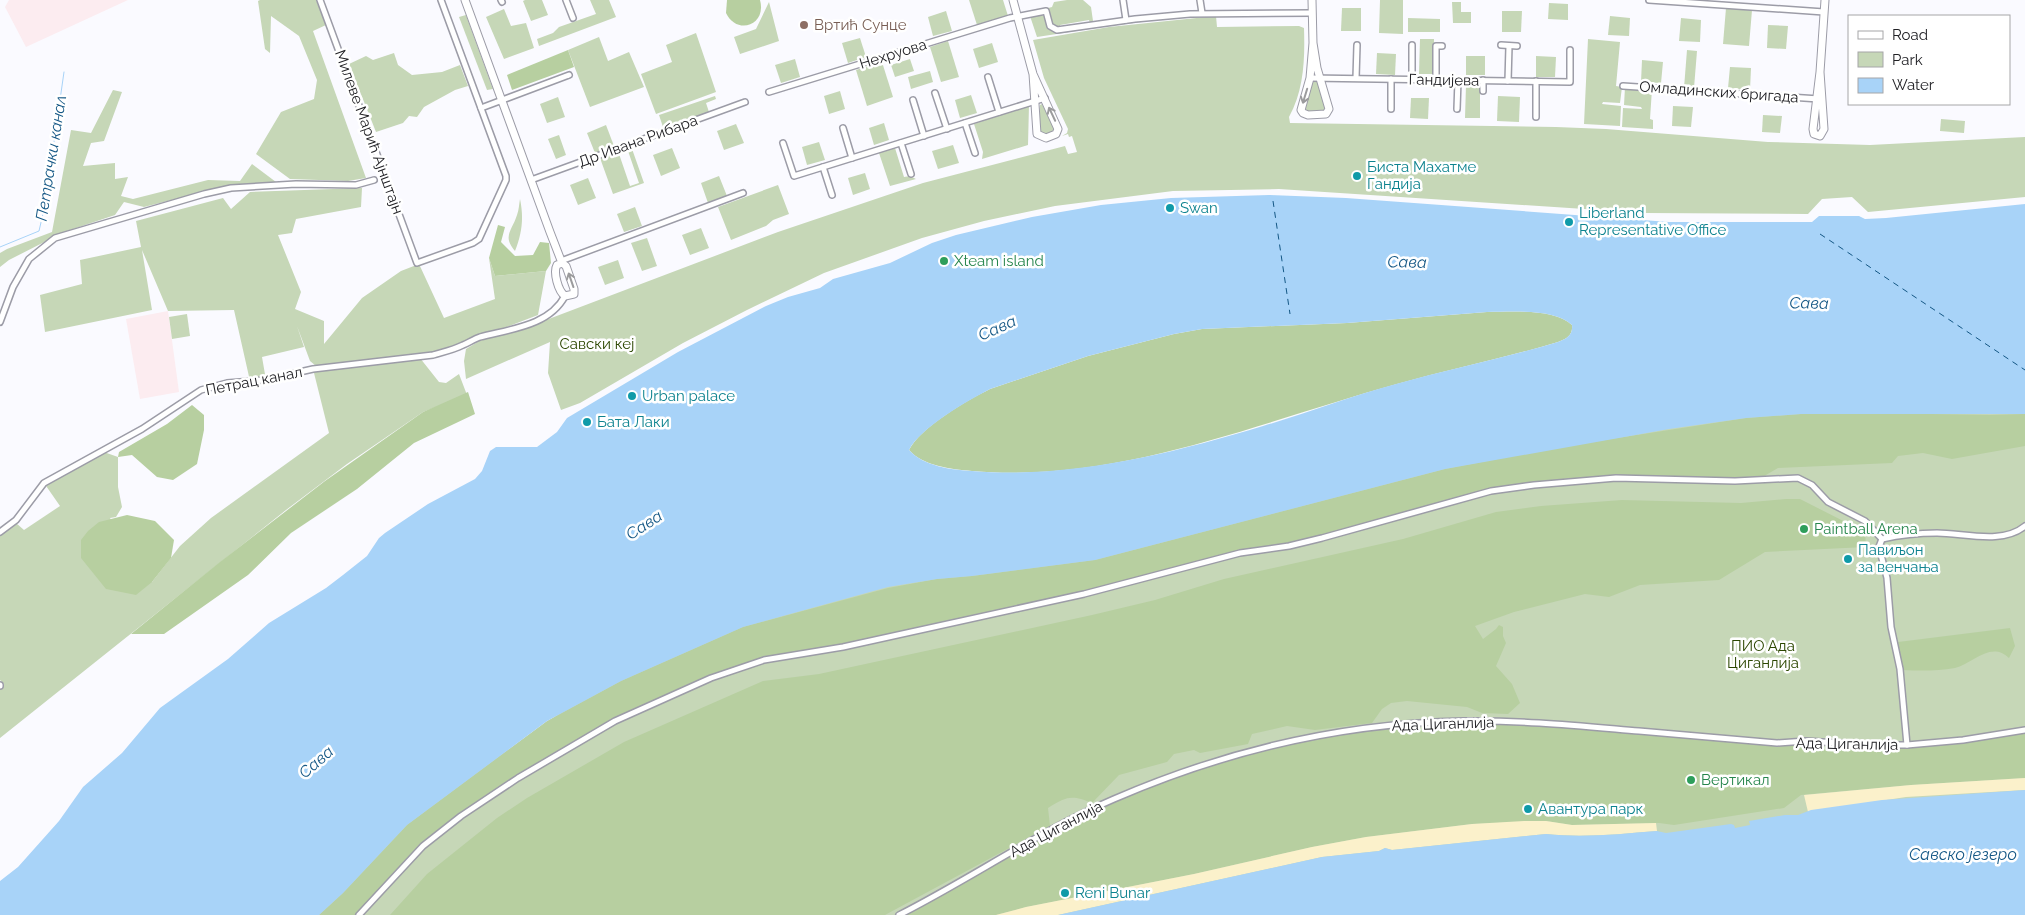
<svg xmlns="http://www.w3.org/2000/svg" width="2025" height="915" viewBox="0 0 2025 915" font-family="Raleway,sans-serif">
<rect width="100%" height="100%" fill="#fafaff"/>
<g fill="#fcecf0">
<polygon points="9,0 128,0 26,47 5,7"/>
<polygon points="168,311 179,392 140,399 126,319"/>
</g>
<g fill="#c6d7b7">
<polygon points="260,0 316,0 326,25 313,31 366,178 348,181 290,179 256,154 281,112 314,99 317,80 299,36 271,16 270,53 265,49 258,1"/>
<polygon points="525,0 542,0 548,15 531,21 523,1"/>
<polygon points="590,0 609,0 616,17 539,46 537,39 553,33 559,27 596,14"/>
<polygon points="969,0 1003,0 1008,16 977,25"/>
<path d="M 1067,0 L 1083,0 L 1091,7 L 1093,21 L 1090,23 L 1089,20 L 1060,25 L 1060,28 C 1049,27 1049,17 1048,8 L 1052,7 L 1054,2 Z"/>
<polygon points="1380,0 1403,0 1403,34 1379,33"/>
<polygon points="769,2 779,41 740,54 734,37 756,29"/>
<polygon points="1452,2 1461,2 1461,12 1471,12 1471,23 1453,23"/>
<polygon points="1549,3 1568,4 1568,20 1548,19"/>
<polygon points="1342,8 1361,8 1361,31 1341,31"/>
<polygon points="1726,8 1752,10 1749,46 1723,44"/>
<polygon points="504,9 511,26 526,23 534,48 504,59 486,17"/>
<polygon points="946,11 952,31 933,36 928,17"/>
<polygon points="1502,11 1522,11 1521,32 1502,32"/>
<polygon points="1040,14 1045,17 1049,29 1056,33 1131,22 1191,16 1109,26 1037,37 1030,16"/>
<polygon points="466,15 493,89 487,90 459,17"/>
<path d="M 1216,16 L 1217,27 L 1299,26 L 1304,28 C 1305,59 1304,90 1289,117 L 1290,123 L 1556,127 L 1606,129 L 1768,142 L 1870,145 L 2025,137 L 2025,197 L 1868,212 L 1852,197 L 1822,199 L 1808,214 L 1645,213 L 1279,189 L 1173,191 L 1055,206 L 984,221 L 922,238 L 824,273 L 747,310 L 683,343 L 580,403 L 561,410 L 548,373 L 550,342 L 466,379 L 464,361 L 466,349 L 481,340 L 525,328 L 778,232 L 923,183 L 1065,146 L 1068,154 L 1077,152 L 1072,136 L 1069,137 L 1068,134 L 1062,136 L 1067,133 L 1068,129 L 1044,78 L 1033,40 L 1109,27 Z"/>
<polygon points="1610,16 1630,18 1629,36 1608,35"/>
<polygon points="1408,18 1440,19 1440,32 1408,32"/>
<polygon points="1681,18 1701,20 1700,42 1679,41"/>
<polygon points="1768,25 1788,26 1786,49 1767,48"/>
<polygon points="696,33 716,92 656,114 641,74 672,62 666,45"/>
<polygon points="599,37 608,61 629,52 644,87 590,107 568,50"/>
<polygon points="860,38 866,57 848,63 842,43"/>
<polygon points="1420,39 1434,39 1433,74 1419,74"/>
<polygon points="1588,39 1620,42 1616,86 1622,87 1620,103 1603,102 1602,104 1621,106 1620,126 1584,124"/>
<polygon points="948,41 959,77 941,82 930,47"/>
<polygon points="992,43 998,62 979,68 973,49"/>
<polygon points="1687,50 1697,51 1694,88 1684,88"/>
<polygon points="394,53 398,65 412,75 442,72 460,65 468,86 455,90 424,107 417,117 409,116 403,123 376,132 349,64 366,56 373,60"/>
<polygon points="1377,53 1396,54 1395,75 1376,74"/>
<rect x="1466" y="56" width="19" height="19"/>
<polygon points="1536,56 1556,57 1555,77 1536,77"/>
<polygon points="795,59 800,77 781,83 775,65"/>
<polygon points="910,59 914,71 895,77 891,65"/>
<polygon points="1642,60 1663,62 1661,83 1641,82"/>
<polygon points="882,62 893,97 867,106 856,70"/>
<polygon points="1730,67 1751,68 1750,90 1728,88"/>
<polygon points="930,71 933,82 911,89 908,77"/>
<polygon points="1312,81 1318,82 1326,105 1323,112 1309,112 1304,108"/>
<polygon points="1466,85 1480,86 1480,118 1465,118"/>
<polygon points="1625,87 1652,89 1650,119 1653,120 1653,129 1622,127 1623,108 1642,109 1641,107 1624,105"/>
<polygon points="113,90 122,92 104,141 91,143 83,166 115,163 115,179 128,177 121,196 133,199 208,180 240,181 252,164 276,182 215,189 144,207 124,202 115,215 64,232 9,260 0,267 0,253 7,249 52,232 71,130 91,133"/>
<polygon points="840,91 845,109 829,114 824,96"/>
<polygon points="971,95 977,113 960,118 955,100"/>
<polygon points="715,96 716,99 706,103 709,112 663,127 659,115"/>
<polygon points="1498,96 1520,97 1519,122 1497,121"/>
<polygon points="558,97 565,117 547,123 540,104"/>
<polygon points="1411,98 1429,98 1428,119 1410,118"/>
<polygon points="1042,104 1054,128 1052,132 1044,134 1038,130 1040,105"/>
<polygon points="1029,105 1028,145 982,159 983,152 974,124"/>
<polygon points="1673,106 1693,107 1691,127 1672,126"/>
<polygon points="1763,115 1782,116 1780,133 1762,132"/>
<polygon points="1941,119 1965,121 1964,133 1940,131"/>
<polygon points="884,123 889,140 874,145 869,128"/>
<polygon points="736,124 744,143 724,150 717,131"/>
<polygon points="606,125 614,146 595,153 587,133"/>
<polygon points="559,135 566,155 556,159 548,139"/>
<polygon points="819,142 825,160 807,165 802,147"/>
<polygon points="953,145 959,163 938,169 932,151"/>
<polygon points="631,146 644,183 613,194 600,158 618,151 630,186 639,183 627,148"/>
<polygon points="672,148 680,168 661,176 653,155"/>
<polygon points="895,148 904,177 910,176 916,179 890,186 879,153"/>
<polygon points="865,173 870,189 853,195 848,178"/>
<polygon points="719,176 727,196 708,203 701,183"/>
<polygon points="588,178 596,198 578,205 570,185"/>
<polygon points="778,185 789,214 773,220 766,226 731,240 718,207"/>
<polygon points="362,188 361,207 296,219 292,233 278,235 301,292 295,309 324,321 324,344 362,298 401,271 419,264 444,318 495,299 489,258 495,276 546,271 538,315 433,355 316,366 310,361 297,326 304,347 262,357 266,380 250,381 234,310 168,311 142,250 152,310 45,332 40,295 82,284 80,260 141,247 136,221 223,198 231,209 250,192"/>
<path d="M 520,199 C 524,218 522,233 515,251 C 502,236 512,231 517,215 C 519,210 519,204 520,199 Z"/>
<polygon points="635,207 642,226 624,232 617,214"/>
<polygon points="701,228 709,248 690,255 682,235"/>
<polygon points="647,238 657,266 642,271 631,243"/>
<polygon points="618,260 624,278 605,285 598,267"/>
<polygon points="187,314 190,336 172,339 169,317"/>
<polygon points="420,358 439,382 446,383 459,374 467,395 423,412 347,464 286,510 0,738 0,689 4,684 0,680 0,535 16,523 24,530 60,506 44,483 101,451 118,457 118,487 122,507 116,517 110,518 152,582 180,546 211,518 329,433 313,369"/>
<polygon points="2025,370 2025,915 274,915 707,609 1644,404"/>
</g>
<g fill="#b7cfa0">
<path d="M 727,0 L 760,0 C 767,25 737,36 726,13 Z"/>
<polygon points="568,50 574,67 512,90 507,75"/>
<polygon points="498,225 505,227 501,242 515,256 533,255 540,242 549,243 551,263 546,271 495,276 489,258"/>
<path d="M 1487,312 C 1510,312 1555,308 1572,325 C 1573,335 1567,339 1558,342 C 1505,358 1451,369 1397,384 C 1259,422 1118,484 972,471 C 951,469 923,466 909,450 C 921,427 966,401 990,389 L 1088,356 L 1174,334 L 1202,329 L 1347,323 Z"/>
<polygon points="468,392 475,414 414,443 357,489 291,533 248,575 164,634 131,634 220,562 325,481 423,412"/>
<polygon points="192,405 204,415 204,430 197,464 173,480 157,477 132,455 118,457 119,452 167,424"/>
<polygon points="1873,413 1990,415 2025,414 2025,446 1952,459 1923,453 1898,456 1892,463 1778,468 1759,479 1616,478 1491,491 1322,538 1267,549 1147,579 843,647 764,660 672,695 569,747 441,831 359,915 319,915 343,893 407,825 547,721 621,681 743,627 888,588 937,579 972,576 1095,560 1445,469 1566,446 1746,418 1801,414"/>
<path d="M 1786,499 L 1800,499 L 1865,532 L 1866,547 L 1765,552 L 1719,580 L 1640,585 L 1609,597 L 1585,594 L 1514,612 L 1475,626 L 1483,639 L 1496,629 L 1499,625 L 1503,627 L 1503,636 L 1506,643 L 1496,666 L 1512,684 L 1520,703 L 1508,714 L 1482,713 L 1467,707 L 1407,701 L 1391,703 L 1382,709 L 1372,723 L 1315,730 L 1287,726 L 1252,734 L 1248,744 L 1200,753 L 1194,750 L 1174,754 L 1167,762 L 1119,775 L 1092,803 C 1072,795 1067,796 1048,808 L 1050,826 L 885,915 L 390,915 L 427,874 L 497,818 L 527,798 L 624,742 L 763,681 L 819,674 L 1092,615 L 1155,600 L 1224,579 L 1403,539 L 1496,512 L 1541,506 L 1622,500 L 1741,503 Z"/>
<polygon points="127,515 155,521 174,540 171,558 152,582 136,595 106,589 81,558 81,540 88,531 99,522"/>
<path d="M 2010,628 L 2015,646 L 2009,658 C 1991,640 1972,664 1955,668 C 1938,671 1920,671 1903,670 L 1898,642 Z"/>
<polygon points="1521,722 1764,742 1909,744 2025,730 2025,778 1911,785 1801,795 1784,808 1674,825 1659,823 1572,825 1546,821 1472,824 1366,837 1312,847 1194,874 1026,907 996,915 899,915 1117,797 1273,744 1420,723"/>
</g>
<g fill="#fbf1cb">
<polygon points="2025,778 2025,790 1906,797 1808,812 1804,795 1911,785"/>
<path d="M 1524,821 L 1546,821 L 1572,825 L 1656,823 L 1657,831 C 1620,834 1583,838 1546,834 L 1392,850 L 1385,848 L 1379,851 L 1322,857 L 1058,915 L 996,915 L 1026,907 L 1194,874 L 1312,847 L 1366,837 L 1472,824 Z"/>
</g>
<g fill="#a8d3f8" fill-rule="evenodd">
<path d="M 1269,195 L 1346,198 L 1669,222 L 1812,222 L 1819,216 L 1859,216 L 1865,219 L 1886,218 L 2025,204 L 2025,414 L 1801,414 L 1746,418 L 1669,429 L 1445,469 L 1095,560 L 972,576 L 937,579 L 888,587 L 743,627 L 621,681 L 547,721 L 407,825 L 343,893 L 319,915 L 0,915 L 0,881 L 18,867 L 59,821 L 83,787 L 122,753 L 160,708 L 228,659 L 269,623 L 326,588 L 343,575 L 367,556 L 379,538 L 385,533 L 428,504 L 475,479 L 482,471 L 490,451 L 496,447 L 537,447 L 557,432 L 567,418 L 678,352 L 766,306 L 788,297 L 820,288 L 833,279 L 890,263 L 932,243 L 956,235 L 1032,217 L 1101,205 L 1171,198 ZM 1487,312 C 1510,312 1555,308 1572,325 C 1573,335 1567,339 1558,342 C 1505,358 1450,369 1396,384 C 1351,396 1307,413 1263,426 C 1170,454 1069,479 972,471 C 952,470 923,466 909,450 C 920,428 967,401 990,389 L 1088,356 L 1174,334 L 1202,329 L 1347,323 Z"/>
<path d="M 2025,790 L 2025,915 L 1058,915 L 1322,857 L 1379,851 L 1385,848 L 1392,850 L 1546,834 C 1583,838 1620,834 1657,831 L 1666,833 L 1731,824 L 1734,825 L 1735,828 L 1750,825 L 1749,821 L 1785,815 L 1798,815 L 1811,810 L 1882,800 Z"/>
</g>
<g fill="none" stroke-linecap="round" stroke-linejoin="round">
<polyline stroke="#a8d3f8" stroke-width="1" points="0,247 39,231 45,205 64,72"/>
<g stroke="#145785" stroke-width="1" stroke-dasharray="6 5" stroke-linecap="butt">
<polyline points="1273,201 1290,314"/>
<polyline points="1820,234 2025,370"/>
</g>
<defs>
<g id="street">
<polyline points="320,0 417,263 473,243 479,239 506,180 506,176 441,0"/>
<polyline points="501,0 502,2"/>
<polyline points="566,0 573,18"/>
<polyline points="1123,0 1126,20"/>
<polyline points="1200,0 1202,13"/>
<polyline points="1649,0 1824,12"/>
<polyline points="1412,45 1412,79"/>
<polyline points="1501,45 1517,46"/>
<polyline points="988,77 999,112"/>
<polyline points="1310,78 1570,82 1570,50"/>
<polyline points="1356,78 1357,45"/>
<polyline points="1436,80 1436,46 1442,46"/>
<polyline points="1508,81 1509,46"/>
<polyline points="1623,86 1819,99"/>
<polyline points="1483,91 1483,80"/>
<polyline points="769,92 1010,18 1046,11 1050,26 1057,30 1135,19 1190,14 1312,13"/>
<polyline points="935,93 947,129"/>
<polyline points="913,100 924,136"/>
<polyline points="481,108 569,75"/>
<polyline points="1391,109 1391,79"/>
<polyline points="1457,109 1458,80"/>
<polyline points="1536,117 1536,81"/>
<polyline points="965,123 975,153"/>
<polyline points="843,128 852,158"/>
<polyline points="783,143 794,176 1045,98"/>
<polyline points="901,143 911,174"/>
<polyline points="823,167 832,195"/>
<polyline points="531,180 745,102"/>
<polyline points="561,261 743,193"/>
<polyline points="0,322 13,287 29,259 55,238 204,194 231,188 296,184 356,185 374,180"/>
<path d="M 0,532 L 16,520 L 44,483 L 142,429 L 201,390 L 227,383 L 264,380 L 313,369 L 433,355 C 443,352 453,350 463,345 C 468,343 474,339 480,337 C 510,329 549,326 565,296"/>
<polyline points="1882,539 1879,547 1887,578 1891,627 1900,669 1907,745"/>
<polyline points="0,685 0,686"/>
<path d="M 359,915 L 423,846 L 461,816 L 518,778 L 615,721 L 711,678 L 764,660 L 843,647 L 1084,594 L 1240,553 L 1289,546 L 1322,538 L 1491,491 L 1534,485 L 1616,478 L 1735,481 L 1798,478 L 1812,485 L 1828,502 L 1865,521 L 1882,539 C 1900,535 1919,533 1937,533 C 1964,533 2002,545 2025,526"/>
<path d="M 899,915 C 972,878 1039,831 1114,799 C 1225,751 1343,723 1463,721 C 1522,720 1580,726 1639,731 C 1685,735 1731,739 1777,743 L 1806,741 L 1872,745 L 1907,745 L 1963,740 L 2025,730"/>
</g>
<g id="secondary">
<path d="M 465,0 L 550,232 L 562,263 L 566,266 L 574,289 L 574,294 L 565,296 C 558,291 553,272 557,265 L 562,263"/>
<polyline points="1013,0 1033,74 1058,129 1056,134 1046,138 1037,134 1033,74"/>
<polyline points="1312,0 1313,43 1317,68 1329,109 1326,114 1308,115 1303,113 1301,110 1310,78 1313,43"/>
<polyline points="1820,72 1824,129 1820,136 1814,134 1813,129 1820,72 1825,0"/>
</g>
</defs>
<use href="#street" stroke="#9c9ca7" stroke-width="8"/>
<use href="#secondary" stroke="#9c9ca7" stroke-width="9"/>
<use href="#street" stroke="#fff" stroke-width="5"/>
<use href="#secondary" stroke="#fff" stroke-width="7"/>
</g>
<defs><path id="oneway-shaft" d="M-6 0H5M1.5-3L5.5 0L1.5 3" fill="none" stroke-width="1.6" stroke-linecap="round" stroke-linejoin="round" transform="scale(1.25)"/></defs>
<g stroke="#9b9b9d">
<use href="#oneway-shaft" transform="translate(1305 96) rotate(107)"/>
<use href="#oneway-shaft" transform="translate(1052 114) rotate(-115)"/>
<use href="#oneway-shaft" transform="translate(571 280) rotate(-109)"/>
</g>
<circle fill="#8d6e63" stroke="#fff" stroke-width="2" cx="804" cy="25" r="5"/>
<g fill="#0f9aa8" stroke="#fff" stroke-width="2">
<circle cx="1357" cy="176" r="5"/>
<circle cx="1170" cy="208" r="5"/>
<circle cx="1569" cy="222" r="5"/>
<circle cx="632" cy="396" r="5"/>
<circle cx="587" cy="422" r="5"/>
<circle cx="1848" cy="559" r="5"/>
<circle cx="1528" cy="809" r="5"/>
<circle cx="1065" cy="893" r="5"/>
</g>
<g fill="#2e9e5b" stroke="#fff" stroke-width="2">
<circle cx="944" cy="261" r="5"/>
<circle cx="1804" cy="529" r="5"/>
<circle cx="1691" cy="780" r="5"/>
</g>
<g text-anchor="middle" dominant-baseline="central" stroke-width="5" stroke-linejoin="round" paint-order="stroke">
<g font-size="15" fill="#785e54" stroke="#fff" text-anchor="start">
<text x="814" y="25">Вртић Сунце</text>
</g>
<g font-size="15" fill="#212125" stroke="#fff">
<text transform="translate(893 54) rotate(-17)">Нехруова</text>
<text transform="translate(1444 80) rotate(1)">Гандијева</text>
<text transform="translate(1719 92) rotate(4)">Омладинских бригада</text>
<text transform="translate(369 132) rotate(70)">Милеве Марић Ајнштајн</text>
<text transform="translate(638 141) rotate(-20)">Др Ивана Рибара</text>
<text transform="translate(254 381) rotate(-11)">Петрац канал</text>
<text transform="translate(1443 724) rotate(-2)">Ада Циганлија</text>
<text transform="translate(1847 744) rotate(1)">Ада Циганлија</text>
<text transform="translate(1056 829) rotate(-28)">Ада Циганлија</text>
</g>
<g font-size="15" fill="#0d838f" stroke="#fff" text-anchor="start">
<text x="1367" y="167">Биста Махатме<tspan x="1367" dy="17">Гандија</tspan></text>
<text x="1180" y="208">Swan</text>
<text x="1579" y="213">Liberland<tspan x="1579" dy="17">Representative Office</tspan></text>
<text x="642" y="396">Urban palace</text>
<text x="597" y="422">Бата Лаки</text>
<text x="1858" y="550">Павиљон<tspan x="1858" dy="17">за венчања</tspan></text>
<text x="1538" y="809">Авантура парк</text>
<text x="1075" y="893">Reni Bunar</text>
</g>
<g font-size="15" fill="#27864d" stroke="#fff" text-anchor="start">
<text x="954" y="261">Xteam island</text>
<text x="1814" y="529">Paintball Arena</text>
<text x="1701" y="780">Вертикал</text>
</g>
<g font-size="15" fill="#2c4700" stroke="#fff">
<text x="597" y="344">Савски кеј</text>
<text x="1763" y="646">ПИО Ада<tspan x="1763" dy="17">Циганлија</tspan></text>
</g>
<g font-size="16" font-style="italic" fill="#145785" stroke="#fff">
<text transform="translate(51 158) rotate(-81)">Петрачки канал</text>
<text transform="translate(1407 262) rotate(1)">Сава</text>
<text transform="translate(1809 303) rotate(1)">Сава</text>
<text transform="translate(997 328) rotate(-24)">Сава</text>
<text transform="translate(644 525) rotate(-33)">Сава</text>
<text transform="translate(316 762) rotate(-41)">Сава</text>
<text x="1963" y="854">Савско језеро</text>
</g>
</g>
<rect x="1848" y="15" width="162" height="90" fill="#ffffff" stroke="#a6a6a8"/>
<rect x="1858" y="31" width="25" height="8" fill="#ffffff" stroke="#a6a6a8"/>
<text x="1892" y="40" font-size="15" fill="#212125">Road</text>
<rect x="1858" y="52" width="25" height="15" fill="#c6d7b7" stroke="#a6a6a8"/>
<text x="1892" y="65" font-size="15" fill="#212125">Park</text>
<rect x="1858" y="78" width="25" height="15" fill="#a8d3f8" stroke="#a6a6a8"/>
<text x="1892" y="90" font-size="15" fill="#212125">Water</text>
</svg>
